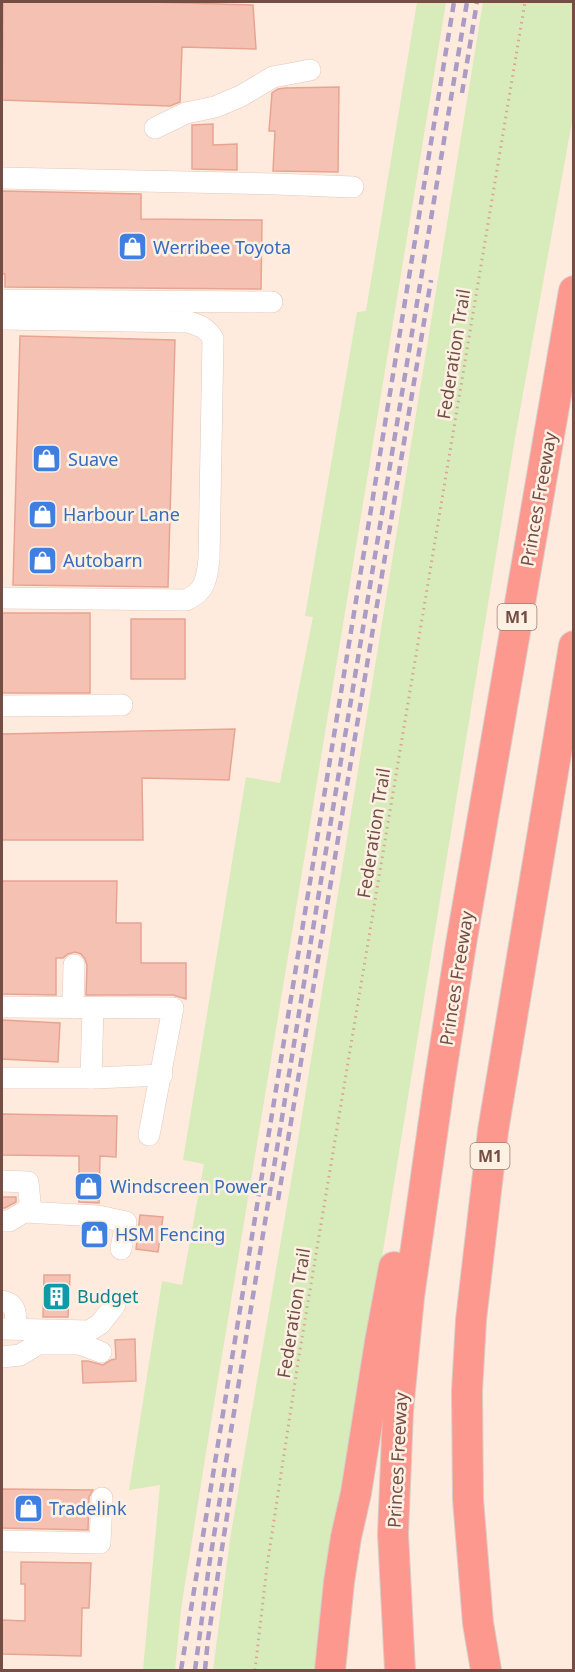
<svg xmlns="http://www.w3.org/2000/svg" width="575" height="1672" viewBox="0 0 575 1672" font-family="'Noto Sans',sans-serif">
<rect width="100%" height="100%" fill="#feebdd"/>
<g fill="#d7ebbb">
<polygon points="417,2 446,2 208,1440 181,1609 175,1670 143,1670 160,1485 129,1490 162,1281 182,1285 204,1164 183,1160 246,777 280,783 313,617 305,616 357,312 366,311"/>
<polygon points="483,2 573,2 573,116 515,438 327,1596 321,1670 213,1670 230,1539 295,1158"/>
</g>
<g fill="#f5c1b2" stroke="#e8a492" stroke-width="1.5">
<polygon points="3,2 150,2 253,5 256,49 182,47 180,102 170,106 2,100"/>
<polygon points="339,87 338,172 273,171 275,131 269,131 272,93 278,89 285,88"/>
<polygon points="213,124 213,145 237,144 237,170 192,169 192,125"/>
<polygon points="2,191 141,194 141,219 262,220 261,289 5,287 5,274 2,274"/>
<polygon points="20,336 175,340 168,587 13,585"/>
<rect x="2" y="613" width="88" height="80"/>
<rect x="131" y="619" width="54" height="60"/>
<polygon points="235,729 229,780 142,778 143,840 2,840 2,734"/>
<polygon points="2,881 117,881 116,923 141,923 141,963 186,963 186,999 173,995 86,995 87,965 85,959 81,954 75,952 68,954 63,958 56,958 56,995 2,994"/>
<polygon points="2,1020 60,1023 58,1062 2,1059"/>
<polygon points="2,1114 117,1116 116,1157 100,1156 99,1203 79,1202 79,1156 2,1155"/>
<polygon points="2,1197 16,1197 16,1202 5,1208 2,1208"/>
<polygon points="140,1215 163,1217 158,1252 136,1249"/>
<polygon points="44,1275 70,1275 68,1317 43,1317"/>
<polygon points="135,1339 136,1381 83,1383 82,1361 88,1361 103,1365 111,1360 116,1359 115,1340"/>
<polygon points="2,1489 93,1490 89,1497 88,1530 2,1528"/>
<polygon points="21,1562 91,1563 89,1608 82,1608 81,1656 2,1654 2,1620 25,1621 25,1584 21,1584"/>
</g>
<g fill="none" stroke-linecap="round" stroke-linejoin="round">
<defs>
<g id="minor">
<polyline points="155,128 186,113 215,107 241,96 273,77 310,70"/>
<polyline points="2,178 275,184 353,187"/>
<polyline points="2,300 272,302"/>
<path d="M 2,319 L 189,322 C 201,326 208,329 213,339 L 209,559 C 207,579 205,592 186,600 L 2,598"/>
<polyline points="2,706 122,705"/>
<polyline points="2,1007 173,1008 149,1135"/>
<polyline points="73,1008 74,965"/>
<polyline points="2,1078 95,1078 162,1075"/>
<polyline points="91,1078 93,1008"/>
<polyline points="2,1181 28,1182 31,1212"/>
<polyline points="2,1221 9,1221 24,1212 98,1216 126,1222 121,1249"/>
<path d="M 2,1301 C 18,1304 16,1316 15,1329"/>
<polyline points="2,1329 89,1331 100,1324 115,1305"/>
<polyline points="2,1357 20,1355 38,1344 79,1344 101,1352"/>
<polyline points="2,1541 100,1543 102,1498"/>
</g>
<g id="highway">
<polyline points="330,1670 339,1582 346,1537 356,1493 380,1342 394,1267"/>
<polyline points="400,1670 393,1534 398,1411 409,1297 439,1085 461,944 574,291"/>
<polyline points="486,1670 478,1623 468,1499 467,1391 471,1320 493,1131 574,646"/>
</g>
</defs>
<use href="#minor" stroke="#e4c7bc" stroke-width="22"/>
<use href="#highway" stroke="#d8cdcb" stroke-width="32"/>
<polyline stroke="#d9a496" stroke-width="3" stroke-dasharray="1.5 4.5" stroke-linecap="butt" points="255,1670 267,1566 299,1356 525,2"/>
<use href="#minor" stroke="#fff" stroke-width="21"/>
<use href="#highway" stroke="#fd988e" stroke-width="30"/>
<g stroke="#ab9cc6" stroke-width="4.5" stroke-dasharray="9 6" stroke-linecap="butt">
<polyline points="462,93 477,2"/>
<polyline points="278,1200 431,280"/>
<polyline points="181,1670 454,2"/>
<polyline points="195,1670 209,1566 300,1007 467,2"/>
<polyline points="205,1670 208,1639 235,1464"/>
</g>
</g>
<defs>
<symbol id="shop-square" viewBox="-11 -11 22 22"><rect x="-9" y="-9" width="18" height="18" rx="4" fill="#3f7fe0" stroke="#fff0e4"/><path d="M-5-2.5h2.3a2.7 3.5 0 0 1 5.4 0H5L5.5 6h-11ZM-1.5-2.5h3a1.5 2.3 0 0 0-3 0Z" fill="#fff"/></symbol>
<symbol id="building-square" viewBox="-11 -11 22 22"><rect x="-9" y="-9" width="18" height="18" rx="4" fill="#0f9aa8" stroke="#fff0e4"/><path d="M-4-6H4V6H1V3H-1V6H-4ZM-2.5-4.3h1.7v1.8h-1.7ZM.8-4.3h1.7v1.8H.8ZM-2.5-1h1.7V.8h-1.7ZM.8-1h1.7V.8H.8Z" fill="#fff"/></symbol>
</defs>
<g fill-rule="evenodd">
<use href="#shop-square" x="116" y="230" width="33" height="33"/>
<use href="#shop-square" x="30" y="442" width="33" height="33"/>
<use href="#shop-square" x="26" y="498" width="33" height="33"/>
<use href="#shop-square" x="26" y="544" width="33" height="33"/>
<use href="#shop-square" x="72" y="1170" width="33" height="33"/>
<use href="#shop-square" x="78" y="1218" width="33" height="33"/>
<use href="#building-square" x="40" y="1280" width="33" height="33"/>
<use href="#shop-square" x="12" y="1492" width="33" height="33"/>
</g>
<g text-anchor="middle" dominant-baseline="central" stroke-width="5" stroke-linejoin="round" paint-order="stroke">
<g fill="#fff0e4" stroke="#9e7e74" stroke-width="1.5">
<rect x="497.5" y="604" width="39" height="26" rx="4.5"/>
<rect x="470.5" y="1143" width="39" height="26" rx="4.5"/>
</g>
<g font-size="16" font-weight="bold" fill="#744d44">
<text x="517" y="617">M1</text>
<text x="490" y="1156">M1</text>
</g>
<g font-size="18" fill="#366cbe" stroke="#fff0e4" text-anchor="start">
<text x="153" y="247">Werribee Toyota</text>
<text x="68" y="459">Suave</text>
<text x="63" y="514">Harbour Lane</text>
<text x="63" y="560">Autobarn</text>
<text x="110" y="1186">Windscreen Power</text>
<text x="115" y="1234">HSM Fencing</text>
<text x="49" y="1508">Tradelink</text>
</g>
<g font-size="18" fill="#744d44" stroke="#fff0e4">
<text transform="translate(453 354) rotate(-81)">Federation Trail</text>
<text transform="translate(538 499) rotate(-80)">Princes Freeway</text>
<text transform="translate(373 833) rotate(-81)">Federation Trail</text>
<text transform="translate(456 978) rotate(-81)">Princes Freeway</text>
<text transform="translate(293 1313) rotate(-81)">Federation Trail</text>
<text transform="translate(397 1460) rotate(-87)">Princes Freeway</text>
</g>
<g font-size="18" fill="#0d838f" stroke="#fff0e4" text-anchor="start">
<text x="77" y="1296">Budget</text>
</g>
</g>
<rect width="575" height="1672" fill="none" stroke="#744d44" stroke-width="6"/>
</svg>
